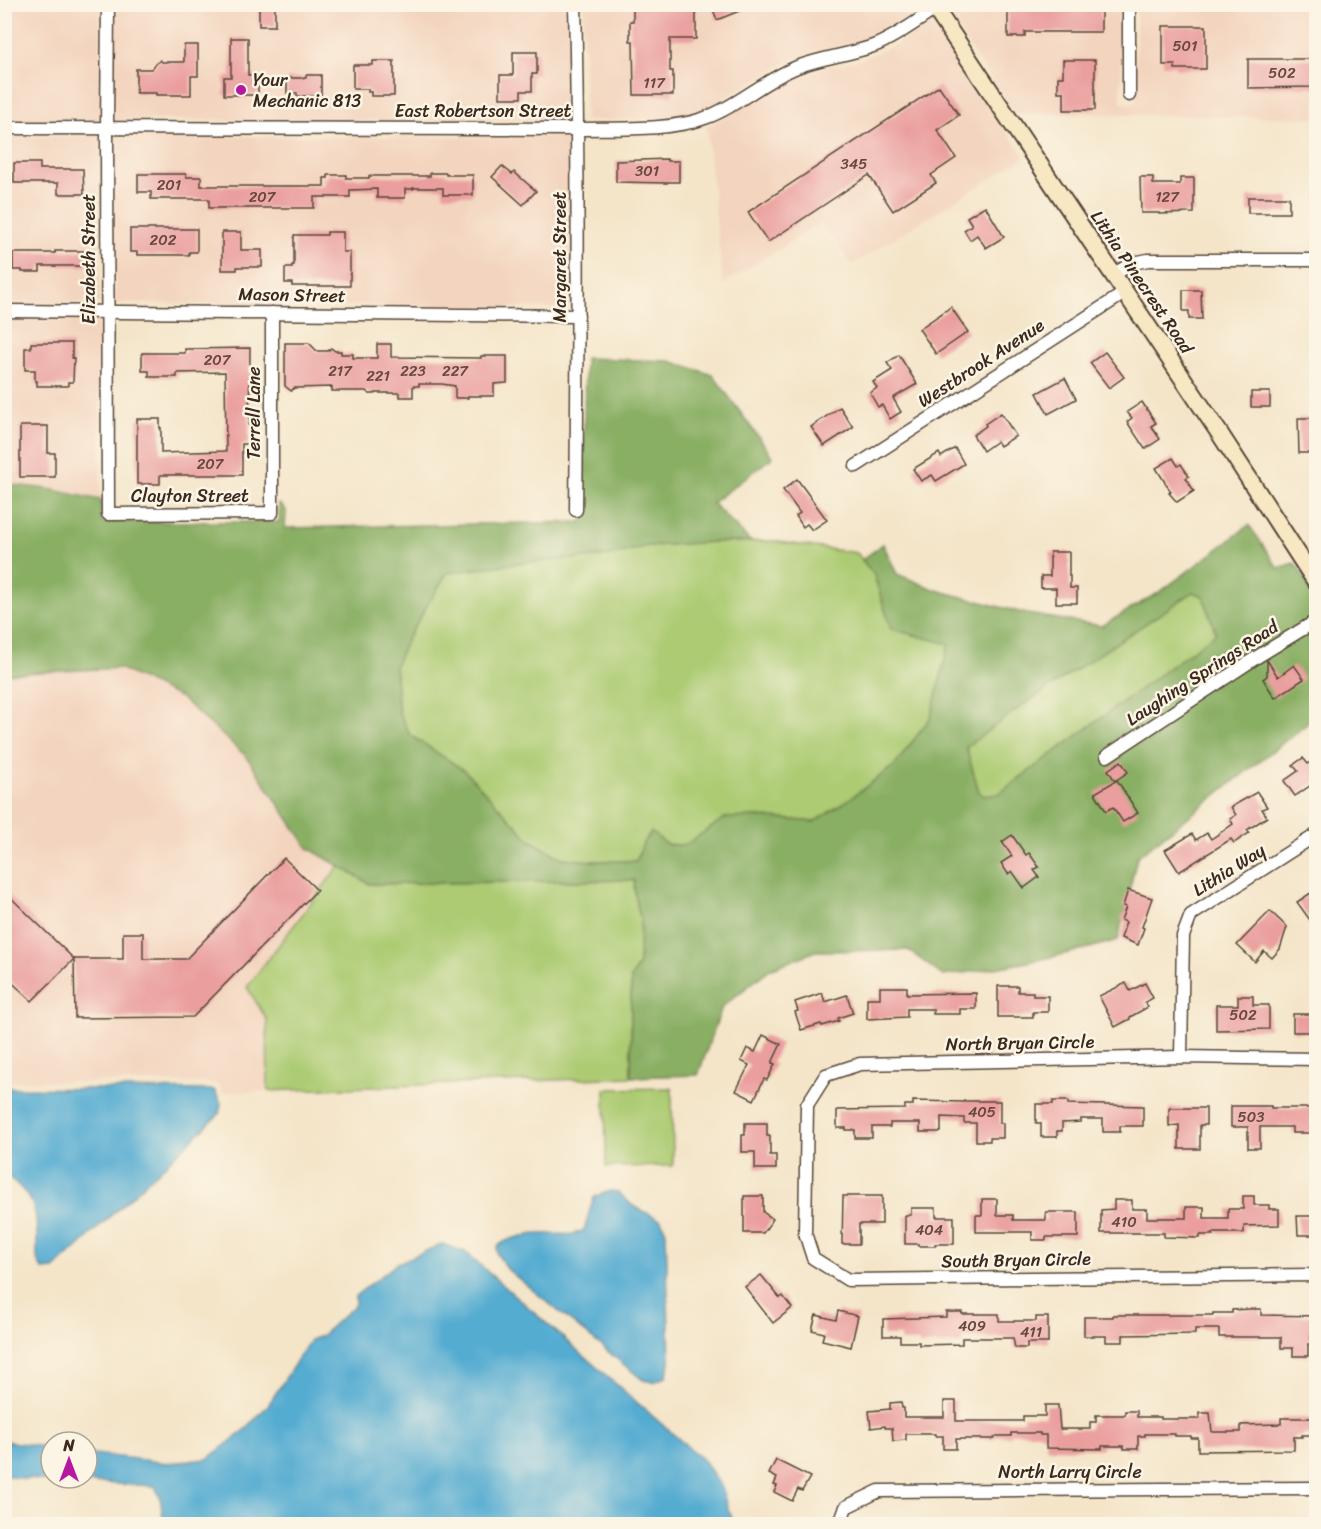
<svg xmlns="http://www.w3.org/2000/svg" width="1321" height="1529" viewBox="0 0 1321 1529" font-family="Sriracha,sans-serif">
<rect width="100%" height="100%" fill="#fcf5e5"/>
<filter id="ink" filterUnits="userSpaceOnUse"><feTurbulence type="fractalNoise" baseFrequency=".0167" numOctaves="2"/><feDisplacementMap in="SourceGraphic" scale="12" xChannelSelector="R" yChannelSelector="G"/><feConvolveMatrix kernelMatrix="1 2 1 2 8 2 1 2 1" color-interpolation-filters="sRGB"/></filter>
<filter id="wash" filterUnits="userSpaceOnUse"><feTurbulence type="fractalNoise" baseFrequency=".008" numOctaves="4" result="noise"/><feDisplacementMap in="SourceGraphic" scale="24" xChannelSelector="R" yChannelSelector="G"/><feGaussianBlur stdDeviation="1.35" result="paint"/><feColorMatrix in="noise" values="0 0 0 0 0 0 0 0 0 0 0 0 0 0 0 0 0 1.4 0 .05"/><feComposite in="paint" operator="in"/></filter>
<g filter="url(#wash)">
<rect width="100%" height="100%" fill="#f4e5c9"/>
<g fill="#f3d4be">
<polygon points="5,4 101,5 100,120 5,120"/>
<polygon points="923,4 924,7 890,30 874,37 855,44 813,53 792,60 703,110 683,115 663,118 585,121 583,5"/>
<polygon points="115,5 568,5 570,121 114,120"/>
<polygon points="941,5 1122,5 1121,103 1136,103 1136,5 1316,5 1316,118 1014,113"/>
<polygon points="933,20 1025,157 852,265 821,222 723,284 706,126 727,116 798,75 816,69 858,60 879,52 897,44"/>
<rect x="5" y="136" width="95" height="167"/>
<polygon points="114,136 571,137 571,308 115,303"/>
<polygon points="5,319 99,319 101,500 48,489 5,484"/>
<polygon points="119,668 181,698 247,757 308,848 339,866 247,987 267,1019 268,1091 223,1093 219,1085 214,1083 5,1081 5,674"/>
</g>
<g fill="#accb72" stroke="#747a48" stroke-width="1.5">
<polygon points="772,541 857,553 874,575 891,629 949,644 931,717 895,765 844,803 814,822 760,817 725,818 686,845 643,843 636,861 590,861 562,858 531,841 465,771 410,735 399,713 395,665 408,637 446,573 518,563 609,556 648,546 714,542"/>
<polygon points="1193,592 1203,596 1216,633 998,795 984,796 979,792 966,747 1027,702"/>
<polygon points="339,866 370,884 635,880 635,895 640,918 639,964 631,978 631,1077 268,1091 267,1020 247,987"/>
<polygon points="672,1088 673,1166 606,1167 605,1089"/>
</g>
<path fill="#89af64" stroke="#626c41" stroke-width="1.5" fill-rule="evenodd" d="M 585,358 L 670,361 L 713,375 L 773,457 L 712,503 L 751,542 L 714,542 L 648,546 L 609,556 L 518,563 L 447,573 L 408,637 L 395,666 L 399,713 L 410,735 L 465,771 L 531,841 L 562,858 L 590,861 L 636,861 L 643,843 L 651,832 L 668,845 L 685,845 L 725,818 L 760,817 L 814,822 L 844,803 L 895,765 L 931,717 L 949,644 L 891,629 L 874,575 L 862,560 L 883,544 L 897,574 L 936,590 L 1027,614 L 1102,626 L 1161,591 L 1222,546 L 1249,525 L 1278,568 L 1295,563 L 1316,596 L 1316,717 L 1137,857 L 1118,940 C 1061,957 1002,968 943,976 L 908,950 L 816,951 L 770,969 L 722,1007 L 698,1075 L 631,1077 L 631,978 L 639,964 L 640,918 L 635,895 L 634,880 L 370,884 L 308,848 L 247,757 L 181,698 L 119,668 L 5,674 L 5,484 L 48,489 L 101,500 L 101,522 L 279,522 L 279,504 L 286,510 L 285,528 L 582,522 L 583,518 ZM 1193,592 L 1203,596 L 1216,633 L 998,794 L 984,796 L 979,792 L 966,747 L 1027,702 Z"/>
<g fill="#54acd1" stroke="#486b78" stroke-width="1.5">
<path d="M 5,1088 L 214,1090 L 221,1103 L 219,1114 L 54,1269 L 43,1270 C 35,1260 37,1255 37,1243 C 37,1205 34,1198 5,1174 Z"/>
<path d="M 610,1191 L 618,1192 L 633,1206 L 661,1220 L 666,1232 L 670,1363 L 666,1377 L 653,1382 L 643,1380 L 508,1270 L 497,1254 L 497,1247 C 509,1236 535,1233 552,1234 C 566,1234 571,1237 584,1230 L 594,1197 Z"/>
<polygon points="442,1244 465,1252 705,1462 722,1488 727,1507 735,1524 164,1524 160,1497 155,1486 25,1479 5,1475 5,1441 51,1448 51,1478 87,1478 87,1453 168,1463 207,1459 244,1431 269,1404 310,1340 321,1336 355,1305 355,1296 398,1263"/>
</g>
<g id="blocks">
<g fill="#ea9f9e">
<polygon points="261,4 275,4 275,26 259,26 259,7 261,7"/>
<polygon points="633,4 696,4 696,39 670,39 670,71 673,71 673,95 634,95 633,41 630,41 630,21 633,21"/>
<polygon points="711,4 754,4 754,5 717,20"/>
<polygon points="1008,4 1101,4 1101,32 1025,32 1025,37 1008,37"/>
<polygon points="1163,26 1206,26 1206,69 1175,69 1175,65 1163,65"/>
<polygon points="231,38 248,38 248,75 258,75 258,95 224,95 224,77 231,77"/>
<polygon points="184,45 198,45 198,76 191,76 191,95 156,95 156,93 136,93 136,69 151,69 160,60 162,62 184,62"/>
<polygon points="513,52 537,52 537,74 532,74 532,91 521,91 521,98 500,98 500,75 513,75"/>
<polygon points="1248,59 1317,59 1317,87 1248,88"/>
<polygon points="1063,60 1095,60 1095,110 1064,110 1064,92 1058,92 1058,77 1063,77"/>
<polygon points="373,61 394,61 394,96 371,96 371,92 368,92 368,89 353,89 353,65 373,65"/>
<polygon points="306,75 321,75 321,96 297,96 297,93 287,93 287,78 306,78"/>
<polygon points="939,86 959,115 937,130 956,158 931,175 936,183 893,211 869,175 768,242 748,212"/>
<polygon points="667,159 667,161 679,161 679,182 667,182 667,183 616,182 616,161"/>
<polygon points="14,163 40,163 40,169 83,169 84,194 58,194 58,183 14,183"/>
<polygon points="502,166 512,174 514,172 536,191 523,205 492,177"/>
<polygon points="430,173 446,173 446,175 473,175 473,195 443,195 443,188 413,188 413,189 405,189 405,198 377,198 377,189 350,190 350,197 314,197 314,208 209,208 209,199 151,199 151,192 138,192 138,174 186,174 186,177 201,177 201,186 324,186 324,178 328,178 328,175 346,175 346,178 369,178 369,176 430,176"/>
<polygon points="1140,177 1153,177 1153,184 1180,184 1180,178 1194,178 1194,213 1159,214 1159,213 1141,213"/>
<rect x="1248" y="197" width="41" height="16"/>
<polygon points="985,206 1004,237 986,248 977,235 970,240 964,230 972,225 967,217"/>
<polygon points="130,229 197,229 197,252 189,252 189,255 137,255 137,252 130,252"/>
<polygon points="222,232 241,232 241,250 262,250 262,267 237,267 237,270 222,270"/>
<polygon points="327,232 343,232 343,252 350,252 350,286 292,286 292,283 285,283 285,268 292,268 292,265 294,265 294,235 327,235"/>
<polygon points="55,251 87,251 87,266 40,266 40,272 22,272 22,270 13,270 13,253 55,253"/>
<polygon points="1183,290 1201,290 1202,319 1189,319 1189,311 1183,311"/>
<polygon points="951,307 968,332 936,354 919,329"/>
<polygon points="31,343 72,343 72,358 74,358 73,382 68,382 68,386 37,386 37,381 35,381 35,370 25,370 25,348 31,348"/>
<polygon points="285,343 309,343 317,351 328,351 331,348 335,351 341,351 341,354 353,354 353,358 377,358 377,344 391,344 391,357 481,358 481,356 507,356 507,383 494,384 494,396 468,396 468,398 455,398 455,386 442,384 419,384 419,386 413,386 413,397 400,397 400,393 376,393 374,394 369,394 366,391 332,391 332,387 294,388 291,391 285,386"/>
<polygon points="250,348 249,444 242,444 242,475 161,475 160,476 160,484 137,484 137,419 160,419 160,428 161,428 161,453 226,451 225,372 177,373 177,377 149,377 149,371 142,371 142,353 185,353 185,349"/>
<polygon points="1105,352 1124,377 1109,388 1090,363"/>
<polygon points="899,355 917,384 893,398 901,412 890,419 882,405 878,407 870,393 877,388 873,382 892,370 887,363"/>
<polygon points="1065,378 1076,399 1048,414 1037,393"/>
<rect x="1251" y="392" width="19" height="15"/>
<polygon points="1142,402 1156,423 1151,426 1160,439 1145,449 1127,422 1132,418 1127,412"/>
<polygon points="840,407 853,427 824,446 811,427"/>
<polygon points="1001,413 1016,436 1000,446 997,441 983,451 973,435 986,426 985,424"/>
<polygon points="1298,418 1314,418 1314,433 1317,433 1317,453 1299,453"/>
<polygon points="20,426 48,426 48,453 55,453 55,477 20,477"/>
<polygon points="955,448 964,464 936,481 932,475 921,481 913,469 939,453 941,457"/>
<polygon points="1173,458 1178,466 1181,464 1189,476 1186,478 1194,491 1177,502 1169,493 1171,492 1156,468"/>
<polygon points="797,479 827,520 812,530 807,524 803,527 796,516 800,513 783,490"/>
<polygon points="1050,552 1069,552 1069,576 1070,576 1070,588 1077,588 1077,603 1056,603 1056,588 1041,588 1041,576 1050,576"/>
<polygon points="1267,660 1278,677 1294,665 1304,679 1275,698 1263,679 1267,676"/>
<polygon points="1303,758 1308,764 1317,758 1317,781 1295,796 1284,781 1298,771 1293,765"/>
<polygon points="1121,761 1128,772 1115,781 1108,770"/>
<polygon points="1117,780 1138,813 1123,822 1113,807 1106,811 1095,793"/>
<polygon points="1257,792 1267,807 1262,809 1267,817 1247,830 1249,833 1234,843 1231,839 1179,872 1165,850 1192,834 1196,840 1207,833 1211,839 1233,824 1230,819 1236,815 1231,807"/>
<polygon points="1012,835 1026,855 1029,853 1039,867 1034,870 1039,877 1024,888 1012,871 1008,874 1001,863 1012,856 1002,842"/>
<polygon points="284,858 317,890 193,1017 75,1018 74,959 123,959 123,933 143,933 143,959 186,959"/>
<polygon points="1317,889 1317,930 1297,902"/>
<polygon points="1128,890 1152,898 1142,927 1144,928 1138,945 1121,938 1126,922 1121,920 1126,907 1123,906"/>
<polygon points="4,891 74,959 32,1001 4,975"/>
<polygon points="1270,911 1287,927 1280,949 1272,958 1264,951 1255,962 1237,945"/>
<polygon points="1126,983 1130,991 1145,983 1153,998 1145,1002 1148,1007 1130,1017 1130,1019 1115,1027 1099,996"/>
<polygon points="998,986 1018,986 1018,992 1033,992 1033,996 1048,996 1048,1012 1033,1012 1033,1017 998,1017"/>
<polygon points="880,987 907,987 907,994 976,993 976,1009 960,1009 960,1014 933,1014 933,1009 907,1009 907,1017 867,1019 867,998 880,998"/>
<polygon points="822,993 825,1002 847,995 853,1013 838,1018 839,1021 822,1026 821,1024 801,1030 795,1012 798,1011 795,1002"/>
<polygon points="1238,996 1253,996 1253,1005 1269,1005 1269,1029 1216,1030 1216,1005 1238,1005"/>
<polygon points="1293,1014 1317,1014 1317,1030 1311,1030 1311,1032 1293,1032"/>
<polygon points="763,1035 781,1044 772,1063 775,1064 767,1080 764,1079 754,1100 736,1091 749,1065 741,1061 747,1048 755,1052"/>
<polygon points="913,1101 964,1102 964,1101 1000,1101 1000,1123 1003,1123 1003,1138 990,1138 990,1141 976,1141 976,1123 964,1123 964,1118 941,1117 941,1132 920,1132 920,1123 890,1123 890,1127 872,1127 872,1138 855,1138 855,1130 846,1130 846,1128 837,1128 837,1110 905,1109 905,1105 913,1105"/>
<polygon points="1053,1101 1068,1101 1068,1104 1143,1106 1143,1126 1120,1126 1120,1132 1103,1132 1103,1119 1081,1119 1081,1122 1062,1123 1062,1131 1057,1131 1057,1137 1041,1137 1041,1123 1036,1123 1036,1104 1053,1104"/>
<polygon points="1231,1106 1271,1106 1271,1108 1317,1108 1317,1133 1292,1133 1292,1127 1260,1127 1260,1148 1248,1148 1248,1127 1231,1127"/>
<polygon points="1169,1108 1206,1108 1206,1125 1200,1125 1200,1149 1179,1149 1179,1125 1169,1126"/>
<polygon points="745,1123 767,1123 767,1136 770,1136 770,1155 776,1155 776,1169 755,1169 755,1152 742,1152 742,1135 745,1135"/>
<polygon points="744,1196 763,1196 763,1212 773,1219 763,1233 744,1233"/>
<polygon points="843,1196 882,1196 882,1224 859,1224 859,1244 842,1244"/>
<polygon points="1243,1196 1254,1196 1254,1205 1269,1205 1269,1209 1279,1209 1279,1225 1244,1226 1244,1233 1213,1233 1213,1235 1200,1235 1200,1238 1164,1237 1164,1233 1101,1233 1101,1210 1114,1209 1114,1200 1132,1200 1132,1209 1147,1209 1147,1218 1186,1218 1186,1207 1204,1207 1204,1218 1228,1218 1228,1209 1243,1209"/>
<polygon points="982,1199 997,1199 997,1215 1013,1215 1013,1220 1046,1220 1046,1212 1078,1212 1078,1237 1046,1237 1046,1240 1032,1240 1032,1232 976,1232 976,1215 982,1215"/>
<polygon points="911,1208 936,1208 936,1217 954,1217 954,1244 935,1244 935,1246 918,1246 918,1244 905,1244 905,1215 911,1215"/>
<polygon points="1297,1216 1317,1216 1317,1235 1298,1235"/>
<polygon points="761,1275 780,1298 783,1296 792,1308 773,1323 745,1287"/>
<polygon points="1250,1309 1261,1309 1261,1315 1317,1316 1317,1335 1311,1335 1311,1344 1308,1344 1308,1356 1293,1356 1293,1348 1281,1348 1281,1337 1219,1337 1219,1329 1195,1329 1195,1334 1123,1335 1123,1342 1106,1342 1106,1336 1084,1336 1084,1317 1113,1317 1113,1315 1213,1315 1213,1313 1232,1313 1232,1310"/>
<polygon points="838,1311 858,1316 851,1347 822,1340 824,1333 812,1330 816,1315 836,1320"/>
<polygon points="946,1312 962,1312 962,1314 999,1314 999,1321 1036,1321 1036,1317 1048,1317 1048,1343 1027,1343 1027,1348 1015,1348 1013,1338 962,1338 962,1344 919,1345 919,1342 900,1342 900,1336 883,1336 883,1319 946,1317"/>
<polygon points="944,1401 956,1401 956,1421 1023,1421 1023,1416 1045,1416 1045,1405 1058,1405 1060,1429 1090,1429 1090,1422 1096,1422 1096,1415 1125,1415 1125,1411 1137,1411 1137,1417 1161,1417 1161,1419 1199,1419 1199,1413 1210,1413 1212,1432 1241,1432 1241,1425 1281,1424 1281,1418 1317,1418 1317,1435 1302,1435 1302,1437 1294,1437 1294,1450 1198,1451 1198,1438 1191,1438 1191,1436 1175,1436 1175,1434 1145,1434 1145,1436 1138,1436 1138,1449 1124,1449 1124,1446 1102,1446 1102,1449 1046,1448 1046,1435 1040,1435 1040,1433 1011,1433 1011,1436 997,1436 993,1439 956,1439 956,1449 943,1449 943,1436 935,1436 935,1434 906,1434 906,1440 893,1441 892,1428 885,1428 885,1426 871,1428 869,1411 890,1409 890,1403 901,1402 902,1408 904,1408 904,1417 944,1417"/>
<polygon points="776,1460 810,1477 802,1491 798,1489 792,1501 774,1492 777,1486 774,1485 777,1478 769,1474"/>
</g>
</g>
</g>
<g filter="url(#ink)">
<use href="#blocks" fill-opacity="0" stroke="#574638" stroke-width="1.5"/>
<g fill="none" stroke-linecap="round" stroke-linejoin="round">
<defs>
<g id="street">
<polyline points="108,4 107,128 108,514 272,513 272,313"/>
<path d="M 575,4 C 579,173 578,341 576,510"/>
<polyline points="1129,4 1129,95"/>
<path d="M 4,128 L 578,129 C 616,128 670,131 705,118 C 738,106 764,80 797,67 C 823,57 850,55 876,45 C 897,36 916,22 935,9"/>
<polyline points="1114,274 1133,263 1148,260 1316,260"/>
<polyline points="4,311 578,316"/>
<polyline points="856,466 1126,292"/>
<polyline points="1107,756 1257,657 1316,621"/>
<polyline points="1181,1057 1183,936 1191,915 1316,835"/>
<polyline points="1316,1059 1181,1057 860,1064 826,1075 807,1105 805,1233 813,1258 848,1280 1316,1275"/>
<polyline points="840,1524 846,1507 879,1491 1316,1488"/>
</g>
<polyline id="secondary" points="932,4 1220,434 1316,582"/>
</defs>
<use href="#street" stroke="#574638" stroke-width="15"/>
<use href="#secondary" stroke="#574638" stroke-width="20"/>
<use href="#street" stroke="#fff" stroke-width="12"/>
<use href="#secondary" stroke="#f7e8c3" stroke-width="16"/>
</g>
</g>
<circle fill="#b5179e" stroke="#fcf5e5" stroke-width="2" cx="241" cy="90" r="6"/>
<g text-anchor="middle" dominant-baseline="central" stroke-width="5" stroke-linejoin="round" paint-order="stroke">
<g font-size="15" fill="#67473e">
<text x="1185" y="46">501</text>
<text x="1282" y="73">502</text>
<text x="654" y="83">117</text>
<text x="854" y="164">345</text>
<text x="647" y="171">301</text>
<text x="169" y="185">201</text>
<text x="262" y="197">207</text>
<text x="1167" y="197">127</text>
<text x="163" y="240">202</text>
<text x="217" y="360">207</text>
<text x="340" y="371">217</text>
<text x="413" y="371">223</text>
<text x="455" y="371">227</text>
<text x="378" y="376">221</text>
<text x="210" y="464">207</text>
<text x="1243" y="1015">502</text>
<text x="982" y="1112">405</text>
<text x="1251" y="1117">503</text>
<text x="1124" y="1222">410</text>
<text x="929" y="1230">404</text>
<text x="972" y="1326">409</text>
<text x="1031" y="1332">411</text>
</g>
<g font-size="18" fill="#3b2a1e" stroke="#fcf5e5" text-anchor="start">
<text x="253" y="80">Your<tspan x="253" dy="21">Mechanic 813</tspan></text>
</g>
<g font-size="18" fill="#3b2a1e" stroke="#fcf5e5">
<text x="483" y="111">East Robertson Street</text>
<text transform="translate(560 257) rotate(-90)">Margaret Street</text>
<text transform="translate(89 259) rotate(-90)">Elizabeth Street</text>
<text transform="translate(1142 282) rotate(56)">Lithia Pinecrest Road</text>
<text transform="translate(292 295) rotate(1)">Mason Street</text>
<text transform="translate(981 363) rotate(-33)">Westbrook Avenue</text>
<text transform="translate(254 413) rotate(-90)">Terrell Lane</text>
<text x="190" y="496">Clayton Street</text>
<text transform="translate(1202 673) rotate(-33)">Laughing Springs Road</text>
<text transform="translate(1229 870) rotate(-32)">Lithia Way</text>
<text transform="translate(1020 1043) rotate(-1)">North Bryan Circle</text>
<text transform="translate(1016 1260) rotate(-1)">South Bryan Circle</text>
<text x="1070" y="1472">North Larry Circle</text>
</g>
</g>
<rect width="1321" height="1529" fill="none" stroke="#fcf5e5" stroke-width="24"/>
<g transform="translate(69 1460)"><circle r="28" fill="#fcf5e5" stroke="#afa495" stroke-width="1.5"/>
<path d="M0-4.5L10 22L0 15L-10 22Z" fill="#b5179e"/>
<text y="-9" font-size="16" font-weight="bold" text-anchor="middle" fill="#3b2a1e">N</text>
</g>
</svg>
